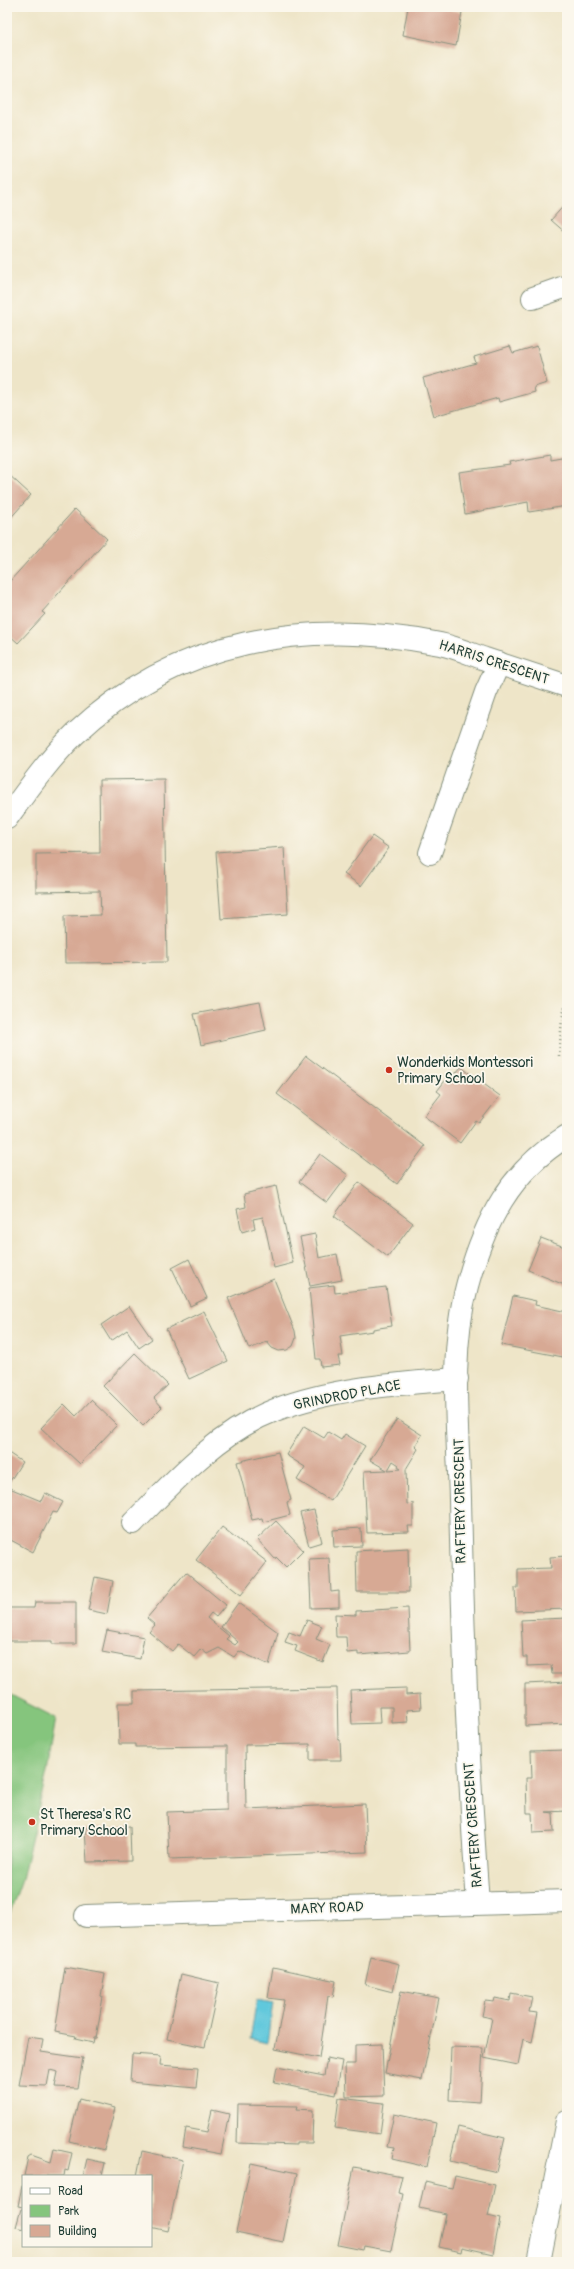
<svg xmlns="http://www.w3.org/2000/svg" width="574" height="2269" viewBox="0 0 574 2269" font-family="Pangolin,sans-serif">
<rect width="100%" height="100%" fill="#fbf7ec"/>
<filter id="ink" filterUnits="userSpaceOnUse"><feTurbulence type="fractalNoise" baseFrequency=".025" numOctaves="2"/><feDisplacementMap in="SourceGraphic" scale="8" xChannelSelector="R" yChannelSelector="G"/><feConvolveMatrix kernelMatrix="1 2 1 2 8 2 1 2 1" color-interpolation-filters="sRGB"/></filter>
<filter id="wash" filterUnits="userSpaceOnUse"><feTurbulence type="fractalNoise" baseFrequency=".012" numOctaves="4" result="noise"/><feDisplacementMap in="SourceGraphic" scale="16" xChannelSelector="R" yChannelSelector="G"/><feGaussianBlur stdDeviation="0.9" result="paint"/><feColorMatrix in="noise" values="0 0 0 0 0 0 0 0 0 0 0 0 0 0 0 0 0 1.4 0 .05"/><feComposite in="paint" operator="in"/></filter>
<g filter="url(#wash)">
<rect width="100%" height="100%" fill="#eee5c8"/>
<polygon fill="#85c57d" stroke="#528158" points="7,1693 56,1718 47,1772 22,1879 7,1921"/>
<polygon fill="#60c8dc" stroke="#408288" points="257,2000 273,2003 267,2043 250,2039"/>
<g id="blocks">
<g fill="#d7a994" fill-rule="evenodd">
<polygon points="408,7 451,7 451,10 462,12 456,46 403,35"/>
<polygon points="567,202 567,234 551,220"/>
<polygon points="510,346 513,353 537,346 547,383 534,387 535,392 499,402 498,398 434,416 423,378 476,363 474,357"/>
<polygon points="550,455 550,460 567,457 567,506 529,512 528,502 465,514 459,472 510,465 509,462"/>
<polygon points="7,473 31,495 7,522"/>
<polygon points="75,509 107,539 42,612 45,614 18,643 7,633 7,580 9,582"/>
<polygon points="164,779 167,962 65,963 64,916 101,915 100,891 36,892 36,854 100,853 99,780"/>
<polygon points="372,836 389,848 361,886 344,874"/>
<polygon points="284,847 288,914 221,919 216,852"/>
<polygon points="260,1002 266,1030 201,1045 194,1014"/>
<polygon points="306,1056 425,1146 397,1184 277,1094"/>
<polygon points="461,1067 500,1096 479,1123 476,1121 460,1143 424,1116 441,1094 437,1091 448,1077 451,1079"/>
<polygon points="320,1154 348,1175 327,1203 299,1182"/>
<polygon points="359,1182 413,1223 388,1257 334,1216"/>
<polygon points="276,1186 293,1263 274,1268 263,1217 253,1219 255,1228 242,1232 237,1209 246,1207 244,1194"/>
<polygon points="315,1234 319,1258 337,1254 342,1280 310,1286 300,1237"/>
<polygon points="541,1238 567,1248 567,1286 528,1270"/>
<polygon points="189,1259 207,1298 190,1306 172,1268"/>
<polygon points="274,1279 295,1331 296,1338 293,1346 287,1350 279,1351 272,1348 267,1342 249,1349 228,1298"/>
<polygon points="334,1285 335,1293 386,1287 392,1326 373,1329 373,1331 340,1336 343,1356 338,1356 340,1365 321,1367 320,1359 316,1359 309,1288"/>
<polygon points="513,1296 536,1301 535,1305 567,1312 567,1353 563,1352 563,1357 501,1345"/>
<polygon points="129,1306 152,1339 139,1348 127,1330 111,1341 101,1325"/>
<polygon points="204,1311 228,1361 189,1379 166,1329"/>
<polygon points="135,1353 168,1385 154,1398 162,1407 143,1426 103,1386"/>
<polygon points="91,1400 117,1425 80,1464 41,1428 64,1404 76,1416"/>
<path d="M 397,1419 L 422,1435 L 415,1446 L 418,1449 L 406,1469 L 407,1504 L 413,1503 L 413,1526 L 408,1526 L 409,1532 L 367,1533 L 364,1471 L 387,1470 L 370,1460 ZM 393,1461 L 399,1465 L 398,1467 L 401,1469 L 388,1470 Z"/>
<polygon points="304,1426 324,1438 328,1432 341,1440 345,1434 365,1446 331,1501 297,1480 305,1467 286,1455"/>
<polygon points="7,1452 22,1462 7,1486"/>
<polygon points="278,1452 291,1500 287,1502 290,1515 263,1522 262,1518 252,1520 237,1462"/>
<polygon points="7,1487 41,1501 45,1493 63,1502 57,1513 53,1512 33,1552 7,1538 10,1533 7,1531"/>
<polygon points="314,1510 322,1542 309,1546 300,1513"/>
<polygon points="276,1521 303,1550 286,1567 276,1557 275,1559 257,1539"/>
<polygon points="222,1527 267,1562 241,1595 196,1560"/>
<polygon points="361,1528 362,1546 334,1547 333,1530"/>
<polygon points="408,1548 409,1592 357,1592 356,1551"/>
<polygon points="567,1556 567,1609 516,1611 515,1588 518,1588 518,1569 551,1568 550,1557"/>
<polygon points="329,1558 331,1592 339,1591 339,1607 311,1608 309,1559"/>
<polygon points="186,1572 226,1605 216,1617 211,1613 207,1618 229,1636 226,1639 235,1645 238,1642 221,1627 238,1603 278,1632 269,1665 239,1651 234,1657 219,1648 207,1654 201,1649 194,1657 178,1644 172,1651 149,1632 155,1625 147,1618"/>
<polygon points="95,1577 113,1581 107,1614 88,1610"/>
<polygon points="35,1602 76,1602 76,1644 52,1644 52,1641 7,1641 7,1608 34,1608"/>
<polygon points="408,1608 410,1651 358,1655 358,1652 347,1653 346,1637 336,1637 335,1614 356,1615 356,1611"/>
<polygon points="567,1618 567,1674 552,1674 551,1665 527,1666 527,1657 523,1657 521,1620"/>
<polygon points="307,1620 322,1626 316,1639 330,1645 323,1662 295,1651 297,1646 285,1642 289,1632 300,1636"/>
<polygon points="107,1630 144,1637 140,1659 102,1652"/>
<polygon points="567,1682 567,1724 525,1726 525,1684"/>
<polygon points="337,1688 338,1739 340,1740 341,1760 310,1760 310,1744 245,1745 246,1809 365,1804 367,1852 169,1859 167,1812 227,1810 227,1746 135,1747 135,1744 119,1744 118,1703 134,1703 134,1691"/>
<polygon points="406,1688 406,1695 420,1694 421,1709 407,1710 408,1722 392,1723 392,1707 379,1707 380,1723 352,1724 350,1690"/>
<polygon points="566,1750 567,1811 546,1812 553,1813 554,1832 533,1833 532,1813 527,1813 526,1778 532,1778 531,1751"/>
<polygon points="130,1826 131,1861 87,1862 85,1828"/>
<polygon points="371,1957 399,1964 393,1992 365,1985"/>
<polygon points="65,1967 105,1974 101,1996 103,1997 96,2038 94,2038 93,2043 75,2039 76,2036 55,2032"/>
<polygon points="273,1967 336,1981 333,1997 328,1996 319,2058 275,2049 284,2000 268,1998"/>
<polygon points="181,1974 219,1983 205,2047 167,2039"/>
<polygon points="401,1991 439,1998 422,2080 385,2073"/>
<polygon points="511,1993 532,1997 529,2012 538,2013 532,2042 523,2039 518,2065 484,2058 492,2018 482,2016 485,2001 494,2002 495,1998 510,2001"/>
<polygon points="28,2037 43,2039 41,2052 83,2058 78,2088 55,2087 58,2072 50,2070 47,2086 19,2085"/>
<polygon points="382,2044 384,2096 346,2097 345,2064 355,2064 355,2045"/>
<polygon points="451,2047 483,2048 480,2102 449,2100"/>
<polygon points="132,2054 161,2056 160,2065 198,2068 196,2088 130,2082"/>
<polygon points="327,2058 342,2061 336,2095 274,2083 277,2067 324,2076"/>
<polygon points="339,2098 384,2103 380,2134 335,2128"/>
<polygon points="79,2099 115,2108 104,2150 69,2141"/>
<polygon points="238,2105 298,2106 297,2109 313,2110 312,2143 296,2143 296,2145 237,2143"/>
<polygon points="212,2110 229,2114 221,2154 183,2147 186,2128 207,2132"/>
<polygon points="394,2114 436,2123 427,2167 392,2159 394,2148 387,2147"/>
<polygon points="458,2127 505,2138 497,2172 450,2161"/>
<polygon points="54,2149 72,2153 68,2171 65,2170 64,2176 24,2176 28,2157 31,2155 51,2162"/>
<polygon points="142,2151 183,2160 168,2231 151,2227 151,2176 137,2176"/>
<polygon points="87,2159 105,2163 102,2176 83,2176"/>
<polygon points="251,2163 297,2173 283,2242 236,2232"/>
<polygon points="354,2167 402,2176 398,2193 403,2194 391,2251 364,2246 363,2250 338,2245"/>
<polygon points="455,2176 495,2185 488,2216 500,2219 493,2254 462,2247 461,2252 439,2247 446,2214 419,2208 425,2182 452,2188"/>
<polygon points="22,2186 23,2186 23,2207 18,2206"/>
<polygon points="21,2209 23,2209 23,2229 16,2227"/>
</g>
</g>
</g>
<g filter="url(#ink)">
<use href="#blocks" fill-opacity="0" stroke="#86917e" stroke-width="1"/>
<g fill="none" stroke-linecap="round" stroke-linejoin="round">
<defs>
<g id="minor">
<polyline points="533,298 567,286"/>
<path d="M 7,818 C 28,789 50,758 75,734 C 177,638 307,618 440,644 C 455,647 471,654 485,659 C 513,668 540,677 567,686"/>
<polyline points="430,853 486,692 499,663"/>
<path d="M 133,1523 C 174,1481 218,1432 275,1410 C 332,1388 397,1384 457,1379"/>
<path d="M 478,1903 C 468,1768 463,1634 460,1499 C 458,1429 449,1354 467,1286 C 484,1222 510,1171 567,1136"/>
<polyline points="86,1916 567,1901"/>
<polyline points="539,2262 567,2121"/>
</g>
</defs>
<use href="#minor" stroke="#86917e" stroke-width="24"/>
<polyline stroke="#86917e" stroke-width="2.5" stroke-dasharray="1 3" stroke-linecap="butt" points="559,1056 562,1018 567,1000"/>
<use href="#minor" stroke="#fff" stroke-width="22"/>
</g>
</g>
<g fill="#c8321e" stroke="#fbf7ec" stroke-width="1.5">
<circle cx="389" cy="1070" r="4"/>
<circle cx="32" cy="1822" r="4"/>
</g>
<g text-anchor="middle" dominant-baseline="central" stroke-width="3.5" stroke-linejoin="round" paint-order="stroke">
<g font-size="14" fill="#1f3d34" stroke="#fbf7ec">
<text transform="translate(494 662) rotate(18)">HARRIS CRESCENT</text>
<text transform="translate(347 1395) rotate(-11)">GRINDROD PLACE</text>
<text transform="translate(460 1501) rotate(-91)">RAFTERY CRESCENT</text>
<text transform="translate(473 1825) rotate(-94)">RAFTERY CRESCENT</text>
<text transform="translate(327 1908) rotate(-2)">MARY ROAD</text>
</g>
<g font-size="14" fill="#1f3d34" stroke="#fbf7ec" text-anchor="start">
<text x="397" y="1062">Wonderkids Montessori<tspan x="397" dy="16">Primary School</tspan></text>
<text x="40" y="1814">St Theresa's RC<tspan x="40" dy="16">Primary School</tspan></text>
</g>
</g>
<rect width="574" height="2269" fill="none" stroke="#fbf7ec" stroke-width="24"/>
<rect x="22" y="2175" width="130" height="72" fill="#fbf7ec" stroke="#a3ada2"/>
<rect x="30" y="2188" width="20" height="6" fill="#ffffff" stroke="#a3ada2"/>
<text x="58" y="2195" font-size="12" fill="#1f3d34">Road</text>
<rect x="30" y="2205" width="20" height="12" fill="#85c57d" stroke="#a3ada2"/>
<text x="58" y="2215" font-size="12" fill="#1f3d34">Park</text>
<rect x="30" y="2225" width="20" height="12" fill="#d7a994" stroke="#a3ada2"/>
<text x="58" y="2235" font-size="12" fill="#1f3d34">Building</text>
</svg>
